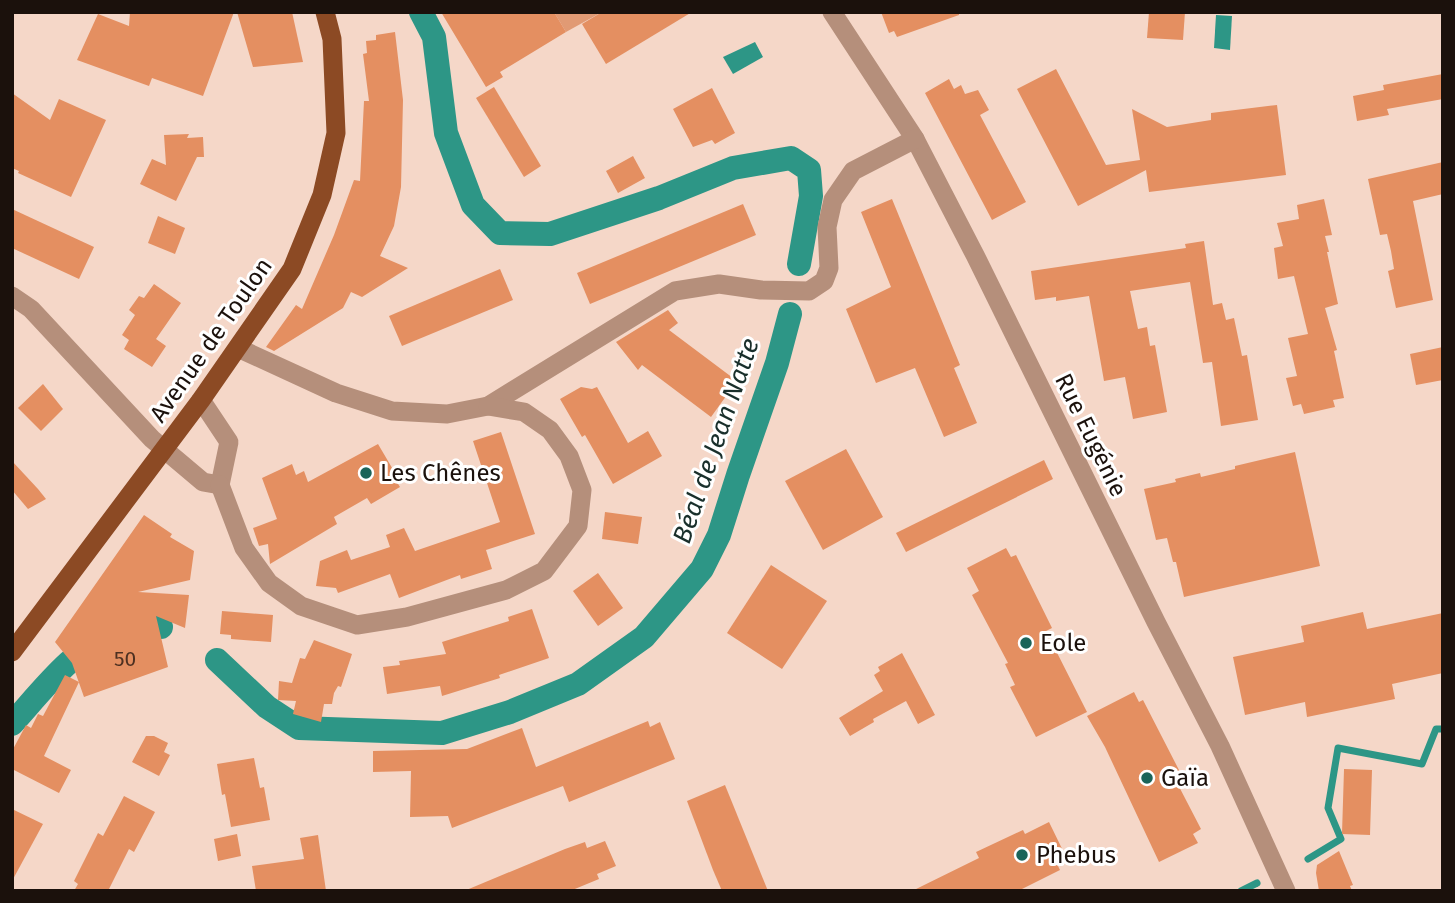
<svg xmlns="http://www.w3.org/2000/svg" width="1455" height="903" viewBox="0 0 1455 903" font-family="'Fira Sans',sans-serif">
<rect width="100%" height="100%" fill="#f5d7c8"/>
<polygon fill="#e19a74" points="554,12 602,12 566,32"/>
<g fill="#2d9686">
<polygon points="1216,15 1232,16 1230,50 1214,48"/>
<polygon points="755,42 763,57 733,74 723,57"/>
</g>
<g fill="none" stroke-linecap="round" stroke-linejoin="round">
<g stroke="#2d9686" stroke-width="7">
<polyline points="1308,859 1341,839 1328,808 1338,748 1422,764 1436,729 1443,729"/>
<polyline points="1241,891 1257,883"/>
</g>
<g stroke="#2d9686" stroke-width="24">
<polyline points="421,12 434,37 446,133 473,205 500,233 550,234 659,198 733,168 791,158 809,170 811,196 799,264"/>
<polyline points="217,660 267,707 299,728 442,733 510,712 578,684 644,637 702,569 719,535 738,475 777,363 790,314"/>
<path d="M 12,724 C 42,691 74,647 118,631 C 132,626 147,627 161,627"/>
</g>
</g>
<g fill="#e48f61">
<polygon points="130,12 234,12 203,96 152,78 149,86 77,60 98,14 129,26"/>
<polygon points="237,12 292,12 303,62 253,67"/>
<polygon points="441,12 554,12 566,32 500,72 503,77 486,87"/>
<polygon points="602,12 692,12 606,64 582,24"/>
<polygon points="881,12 959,12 959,15 897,37 894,31 889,33"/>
<polygon points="1149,12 1185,12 1183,40 1147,38"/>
<polygon points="395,32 403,100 401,187 394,226 380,256 408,268 362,297 351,292 343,308 274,351 266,347 296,305 302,309 334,235 354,180 360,181 364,101 369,101 363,54 367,53 366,41 376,40 376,35"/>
<polygon points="1056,69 1106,165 1140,160 1132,109 1167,127 1211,120 1211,113 1277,105 1286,175 1149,192 1146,170 1078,206 1017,89"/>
<polygon points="1443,74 1443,99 1387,109 1389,115 1357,121 1353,96 1384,90 1383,85"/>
<polygon points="949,79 954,89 961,85 965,94 978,90 989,110 980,115 1026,202 992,220 925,93"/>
<polygon points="494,87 541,166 524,177 476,98"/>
<polygon points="712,88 735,133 715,144 712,140 693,147 673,109"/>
<polygon points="12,93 50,120 59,99 106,120 71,197 18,173 19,171 12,168"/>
<polygon points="189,134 187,138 203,137 204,157 197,157 176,201 140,184 152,159 166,165 164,135"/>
<polygon points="633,156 645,178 618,193 606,171"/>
<polygon points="1443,162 1443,194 1413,201 1433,300 1396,308 1388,271 1394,269 1391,251 1387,234 1380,235 1368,179"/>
<polygon points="892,199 960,365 954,368 977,423 944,437 915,368 876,383 846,309 891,287 861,212"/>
<polygon points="1324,199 1332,235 1325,236 1329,252 1327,252 1338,304 1325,308 1337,350 1334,351 1344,398 1333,400 1335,407 1304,414 1301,404 1293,406 1286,378 1297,376 1288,338 1308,334 1294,276 1278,279 1274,248 1283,246 1277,223 1299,219 1297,205"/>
<polygon points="743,204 756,235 590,304 577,273"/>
<polygon points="12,209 94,247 79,279 12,248"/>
<polygon points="158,216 185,228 175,254 148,243"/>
<polygon points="1204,241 1213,305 1222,303 1226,320 1234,318 1242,356 1247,355 1258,420 1221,426 1212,362 1203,363 1190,282 1130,291 1138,329 1147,327 1150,346 1155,345 1167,412 1133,419 1125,377 1104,381 1089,296 1056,301 1056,297 1035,300 1031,271 1186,248 1185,244"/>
<polygon points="500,269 513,300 402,346 389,316"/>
<polygon points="154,284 181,303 156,339 166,346 152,367 124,349 129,340 122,335 135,315 129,310 139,296 144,298"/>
<polygon points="668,310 678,323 669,330 737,381 711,417 642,365 638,370 616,342"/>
<polygon points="1443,347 1443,380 1416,385 1410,354"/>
<polygon points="43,384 63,409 41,431 18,408"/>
<polygon points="581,387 592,389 597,387 628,443 648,431 662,456 613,484 585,435 582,437 560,399"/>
<polygon points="501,432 535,534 486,550 492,569 461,579 460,575 399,598 390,574 338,593 336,588 316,586 320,561 347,550 351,560 390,547 386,535 404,528 415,551 500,522 473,441"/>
<polygon points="378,444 398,478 395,479 400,487 371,504 367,498 334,517 337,524 270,564 268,544 259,546 253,528 277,519 262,478 292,464 296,475 304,471 308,482"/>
<polygon points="846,449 883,517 823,550 785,481"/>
<polygon points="1295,452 1320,566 1184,597 1176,562 1173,562 1167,538 1156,540 1144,489 1176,482 1175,479 1200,473 1201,477 1235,469 1235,466"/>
<polygon points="1044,460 1053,479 906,552 896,533"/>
<polygon points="12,461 38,489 46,499 28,509 12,490"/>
<polygon points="605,512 642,517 638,544 602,539"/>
<polygon points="144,515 172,534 170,537 194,551 190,580 138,592 189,595 185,628 156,616 168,667 84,697 72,663 55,642"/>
<polygon points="1006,548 1011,557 1016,555 1052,628 1046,631 1087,712 1036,737 1010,687 1015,685 1005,664 1008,663 972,595 979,591 967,568"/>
<polygon points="771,565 827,601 782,669 727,633"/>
<polygon points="598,573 623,608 598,626 573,591"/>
<polygon points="532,609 549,658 499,675 500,678 442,696 440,686 387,694 383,667 400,665 399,661 446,654 442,642 509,621 508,617"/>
<polygon points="222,611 273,615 271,642 231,639 231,635 220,634"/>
<polygon points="1363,612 1367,629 1443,613 1443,673 1392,684 1395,699 1307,717 1305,702 1245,715 1233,657 1304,642 1301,626"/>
<polygon points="314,640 352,654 341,687 338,686 334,693 332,704 324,704 321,722 293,714 296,701 278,700 279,681 292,683 300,658 305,659"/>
<polygon points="902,653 935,715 918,724 906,701 873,719 874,722 850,736 839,718 883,691 874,675 880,671 878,667"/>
<polygon points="65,675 79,682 44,756 71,770 59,793 12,769 12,751 26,725 31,728 38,714 43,716"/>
<polygon points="1134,692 1139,702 1143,700 1180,772 1173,775 1201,829 1193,834 1198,843 1159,862 1105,747 1087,716"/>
<polygon points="648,721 650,727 660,722 675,759 569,802 563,786 452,828 448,816 410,817 411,771 373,772 373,751 467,749 522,728 536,767"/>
<polygon points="146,736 154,736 168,743 164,752 170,755 159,776 132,762"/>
<polygon points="254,758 260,788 264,787 270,820 231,827 225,794 222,795 217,764"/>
<polygon points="1344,769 1372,770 1370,835 1342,834"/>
<polygon points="725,785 768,891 722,891 713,870 687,801"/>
<polygon points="124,796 155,812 134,852 129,849 108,891 74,891 78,884 74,881 98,833 103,836"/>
<polygon points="12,809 43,824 12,881"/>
<polygon points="1049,822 1068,861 1058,866 1060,870 1018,891 912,891 979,858 976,852 1023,830 1025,834"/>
<polygon points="237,834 241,856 218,861 214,839"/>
<polygon points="318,835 326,891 256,891 252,866 304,859 300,838"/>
<polygon points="605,841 616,866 597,874 599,879 570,891 464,891 565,849 585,842 587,848"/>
<polygon points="1339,851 1353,885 1350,886 1352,891 1319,891 1316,873 1317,865"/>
</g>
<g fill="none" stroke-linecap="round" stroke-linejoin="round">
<g stroke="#b58f7b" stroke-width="19">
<polyline points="832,12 915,139 975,255 1156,622 1220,746 1286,891"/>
<polyline points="12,296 31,309 152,439 203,482 220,485"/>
<polyline points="238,348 336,393 392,411 447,414 488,406 675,291 719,284 761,290 809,291 824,281 829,268 827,227 833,200 853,171 915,139"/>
<polyline points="201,400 229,442 220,485"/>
<polyline points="220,485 244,548 269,583 301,606 357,625 407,617 506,590 544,571 578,526 582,490 569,456 550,430 524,412 488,406"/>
</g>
<polyline stroke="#8c4a24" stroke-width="19" points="12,652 201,400 292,269 322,195 336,133 332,39 325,12"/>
</g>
<g fill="#1b6459" stroke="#fff" stroke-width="2.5">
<circle cx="366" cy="473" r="7"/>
<circle cx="1026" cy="643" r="7"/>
<circle cx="1147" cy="778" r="7"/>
<circle cx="1022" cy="855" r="7"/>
</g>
<g text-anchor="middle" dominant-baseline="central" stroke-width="6" stroke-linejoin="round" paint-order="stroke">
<g font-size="21" fill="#4d3021">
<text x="125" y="659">50</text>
</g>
<g font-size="24" fill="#1b110c" stroke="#fff">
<text transform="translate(211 340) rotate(-55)">Avenue de Toulon</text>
<text transform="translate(1091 435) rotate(64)">Rue Eugénie</text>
</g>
<g font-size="24" fill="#1b110c" stroke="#fff" text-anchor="start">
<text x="380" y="473">Les Chênes</text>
<text x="1040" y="643">Eole</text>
<text x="1161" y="778">Gaïa</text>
<text x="1036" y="855">Phebus</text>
</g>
<g font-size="26" font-style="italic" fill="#192f2b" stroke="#fff">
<text transform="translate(716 441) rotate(-71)">Béal de Jean Natte</text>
</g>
</g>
<rect width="1455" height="903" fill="none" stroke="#1b110c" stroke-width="28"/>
</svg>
